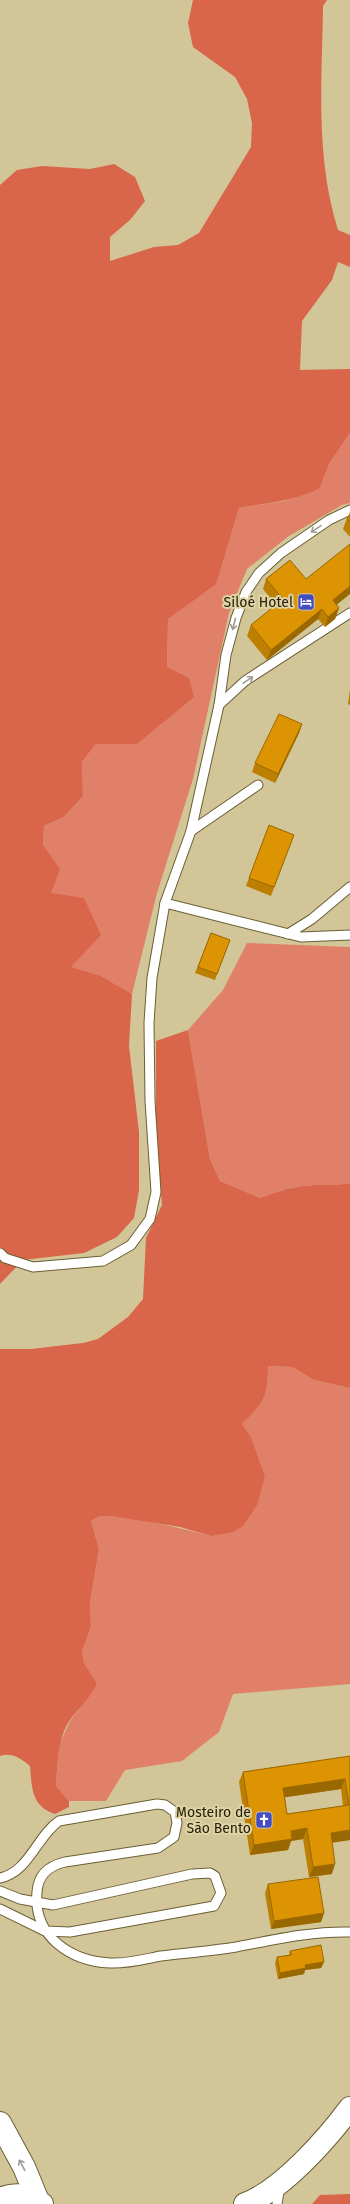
<svg xmlns="http://www.w3.org/2000/svg" width="350" height="2204" viewBox="0 0 350 2204" font-family="'Fira Sans',sans-serif">
<rect width="100%" height="100%" fill="#d2c597"/>
<g fill="#e18069">
<polygon points="350,433 350,503 342,505 289,536 247,569 229,613 193,779 157,893 132,994 101,976 70,967 81,956 51,893 43,845 44,826 64,817 83,796 82,762 96,744 137,744 189,678 167,668 168,619 185,606 224,556 239,508 284,501 320,488 329,464"/>
<path d="M 247,943 L 350,947 L 350,1183 C 334,1186 319,1184 303,1186 C 288,1188 274,1193 260,1198 L 220,1181 L 210,1159 L 188,1030 L 223,990 Z"/>
<path d="M 268,1366 L 292,1367 L 314,1380 L 350,1388 L 350,1684 L 233,1694 L 219,1732 L 182,1761 L 125,1770 L 106,1801 L 69,1801 L 56,1786 L 59,1745 L 70,1721 L 97,1683 L 84,1663 L 82,1652 L 91,1626 L 90,1603 L 99,1549 L 91,1521 C 93,1520 96,1517 98,1516 C 113,1512 193,1531 211,1536 L 265,1476 L 251,1437 L 242,1424 C 264,1403 268,1397 268,1366 Z"/>
</g>
<g fill="#d9654a">
<path d="M 193,0 L 327,0 L 323,6 C 322,81 315,157 338,230 L 350,235 L 350,267 L 338,262 L 332,280 L 302,321 L 300,370 L 350,369 L 350,433 L 329,464 L 320,488 C 295,501 267,503 239,508 L 216,584 L 168,619 L 167,667 L 189,678 L 194,697 L 137,744 L 96,744 L 82,762 L 83,796 L 64,817 L 44,826 L 43,845 L 60,869 L 51,893 L 84,898 L 101,935 L 71,967 L 101,976 L 132,994 L 129,1046 L 139,1132 L 139,1190 L 134,1218 L 117,1237 L 84,1253 L 23,1260 L 0,1284 L 0,185 L 17,170 L 42,166 L 90,169 L 114,164 L 135,177 L 145,201 L 130,220 L 110,237 L 110,261 L 154,247 L 178,245 L 199,233 L 251,147 L 252,123 L 247,99 L 235,77 L 193,47 L 188,23 Z"/>
<path d="M 188,1030 L 210,1159 L 220,1181 L 260,1198 C 274,1193 288,1188 303,1186 C 319,1184 334,1186 350,1183 L 350,1388 L 314,1380 L 292,1367 L 268,1366 C 268,1397 264,1403 242,1424 L 251,1437 L 265,1476 L 257,1505 L 243,1526 L 233,1532 L 211,1536 L 180,1527 L 111,1516 L 99,1516 L 91,1521 L 99,1549 L 90,1603 L 91,1626 L 82,1652 L 84,1663 L 97,1683 C 91,1698 79,1707 70,1720 C 57,1739 58,1764 56,1786 L 69,1801 L 69,1807 L 55,1814 C 31,1806 32,1788 30,1766 C 21,1759 13,1752 0,1756 L 0,1349 L 31,1349 L 83,1343 L 98,1339 L 128,1317 L 143,1299 L 146,1238 L 162,1205 L 156,1126 L 156,1041 Z"/>
<polygon points="350,2194 350,2204 312,2204 320,2195"/>
</g>
<g fill="none" stroke-linecap="round" stroke-linejoin="round">
<defs>
<g id="lane">
<polyline points="219,705 245,681 350,613"/>
<polyline points="191,831 258,785"/>
<polyline points="165,903 301,937 350,935"/>
<polyline points="288,934 312,919 350,887"/>
<polyline points="0,1253 5,1258 33,1267 103,1261 131,1245 150,1219 156,1192 150,1101 149,1023 152,978 165,903 191,831 219,705 226,655 236,618 246,592 259,573 281,553 329,520 350,510"/>
<path d="M 0,1878 C 29,1872 37,1836 59,1821 L 157,1804 L 165,1805 L 175,1812 L 177,1823 L 174,1837 L 158,1848 L 65,1862 C 48,1866 38,1875 37,1892 C 33,1936 70,1961 110,1963 C 126,1964 145,1959 161,1956 C 186,1953 211,1951 236,1947 C 273,1940 312,1931 350,1932"/>
<polyline points="0,1891 20,1899 53,1905 192,1874 210,1873 215,1876 221,1893 214,1906 70,1932 45,1931 0,1909"/>
<polyline points="277,2204 280,2186"/>
</g>
<polyline id="secondary" points="0,2123 24,2167 38,2201"/>
<g id="primary">
<path d="M 0,2199 C 13,2193 30,2194 42,2204"/>
<path d="M 245,2204 C 281,2191 327,2139 350,2108"/>
</g>
</defs>
<use href="#lane" stroke="#6b5f35" stroke-width="11"/>
<use href="#secondary" stroke="#6b5f35" stroke-width="24"/>
<use href="#primary" stroke="#6b5f35" stroke-width="24"/>
<use href="#lane" stroke="#fff" stroke-width="9"/>
<use href="#secondary" stroke="#fff" stroke-width="22"/>
<use href="#primary" stroke="#fff" stroke-width="22"/>
</g>
<g fill="#bd7f02" fill-rule="evenodd">
<polygon points="350,512 350,537 343,529 347,518 348,517"/>
<polygon points="266,579 306,579 336,605 339,608 335,619 325,627 318,619 267,660 247,636 251,625 276,605 263,589"/>
<polygon points="350,689 350,705 348,704"/>
<polygon points="302,724 299,733 275,783 252,772 255,763"/>
<polygon points="269,825 294,835 271,896 246,886"/>
<polygon points="211,933 230,940 215,980 195,973"/>
<path d="M 350,1756 L 350,1840 L 332,1843 L 332,1874 L 309,1877 L 303,1839 L 291,1841 L 288,1850 L 250,1855 L 239,1782 L 243,1772 ZM 341,1789 L 343,1806 L 287,1814 L 285,1797 Z"/>
<polygon points="268,1884 324,1913 321,1922 271,1929 265,1893"/>
<polygon points="290,1951 324,1962 321,1968 305,1970 304,1974 278,1979 275,1963 277,1957 289,1955"/>
</g>
<g fill="#9a6801">
<polygon points="350,586 350,594 329,611 333,600"/>
<polygon points="339,608 335,619 325,627 328,617"/>
<polygon points="322,609 318,619 267,660 271,650"/>
<polygon points="302,724 299,733 275,783 278,774"/>
<polygon points="345,1779 341,1789 280,1798 283,1788"/>
<polygon points="307,1828 303,1839 291,1841 288,1850 250,1855 254,1845 291,1831"/>
<polygon points="350,1830 350,1840 327,1843 331,1833"/>
<polygon points="335,1864 332,1874 309,1877 313,1867"/>
<polygon points="324,1913 321,1922 271,1929 274,1921"/>
<polygon points="324,1962 321,1968 305,1970 304,1974 278,1979 280,1973 305,1965"/>
</g>
<g fill="#dc9402" stroke="#9a6801" fill-rule="evenodd">
<polygon points="350,515 350,522 347,518"/>
<polygon points="350,544 350,586 333,600 339,608 328,617 322,609 271,650 251,625 283,599 266,579 290,560 306,579"/>
<polygon points="279,714 302,724 278,774 255,763"/>
<polygon points="269,825 294,835 274,887 249,878"/>
<polygon points="211,933 230,940 217,974 198,967"/>
<path d="M 350,1756 L 350,1830 L 331,1833 L 335,1864 L 313,1867 L 307,1828 L 291,1831 L 292,1839 L 254,1845 L 243,1772 ZM 345,1779 L 349,1805 L 287,1814 L 283,1788 Z"/>
<polygon points="318,1877 324,1913 274,1921 268,1884"/>
<polygon points="321,1945 324,1962 305,1965 306,1968 280,1973 277,1957 291,1955 290,1951"/>
</g>
<defs><path id="oneway-shaft" d="M-6 0H5M1.5-3L5.5 0L1.5 3" fill="none" stroke-width="1.6" stroke-linecap="round" stroke-linejoin="round"/></defs>
<g stroke="#9d9b93">
<use href="#oneway-shaft" transform="translate(316 529) rotate(146)"/>
<use href="#oneway-shaft" transform="translate(234 624) rotate(105)"/>
<use href="#oneway-shaft" transform="translate(248 680) rotate(-34)"/>
<use href="#oneway-shaft" transform="translate(22 2165) rotate(-118)"/>
</g>
<defs>
<symbol id="hotel-square" viewBox="-11 -11 22 22"><rect x="-9" y="-9" width="18" height="18" rx="4" fill="#444cc1" stroke="#dfd2a3"/><path d="M-6-4.5h1.5V1H6V5H4.5V3h-9V5H-6ZM-4 0a1.8 1.8 0 1 1 3.6 0ZM.5 0V-2.5h3Q6-2.5 6 0Z" fill="#fff"/></symbol>
<symbol id="church-square" viewBox="-11 -11 22 22"><rect x="-9" y="-9" width="18" height="18" rx="4" fill="#444cc1" stroke="#dfd2a3"/><path d="M-1.2-6h2.4v3.5h3.3v2.4h-3.3V6h-2.4V-.1h-3.3v-2.4h3.3Z" fill="#fff"/></symbol>
</defs>
<g fill-rule="evenodd">
<use href="#hotel-square" x="296" y="592" width="20" height="20"/>
<use href="#church-square" x="254" y="1810" width="20" height="20"/>
</g>
<g text-anchor="middle" dominant-baseline="central" stroke-width="4" stroke-linejoin="round" paint-order="stroke">
<g font-size="14" fill="#25200e" stroke="#dfd2a3" text-anchor="end">
<text x="293" y="602">Siloé Hotel</text>
<text x="251" y="1812">Mosteiro de<tspan x="251" dy="16">São Bento</tspan></text>
</g>
</g>
</svg>
